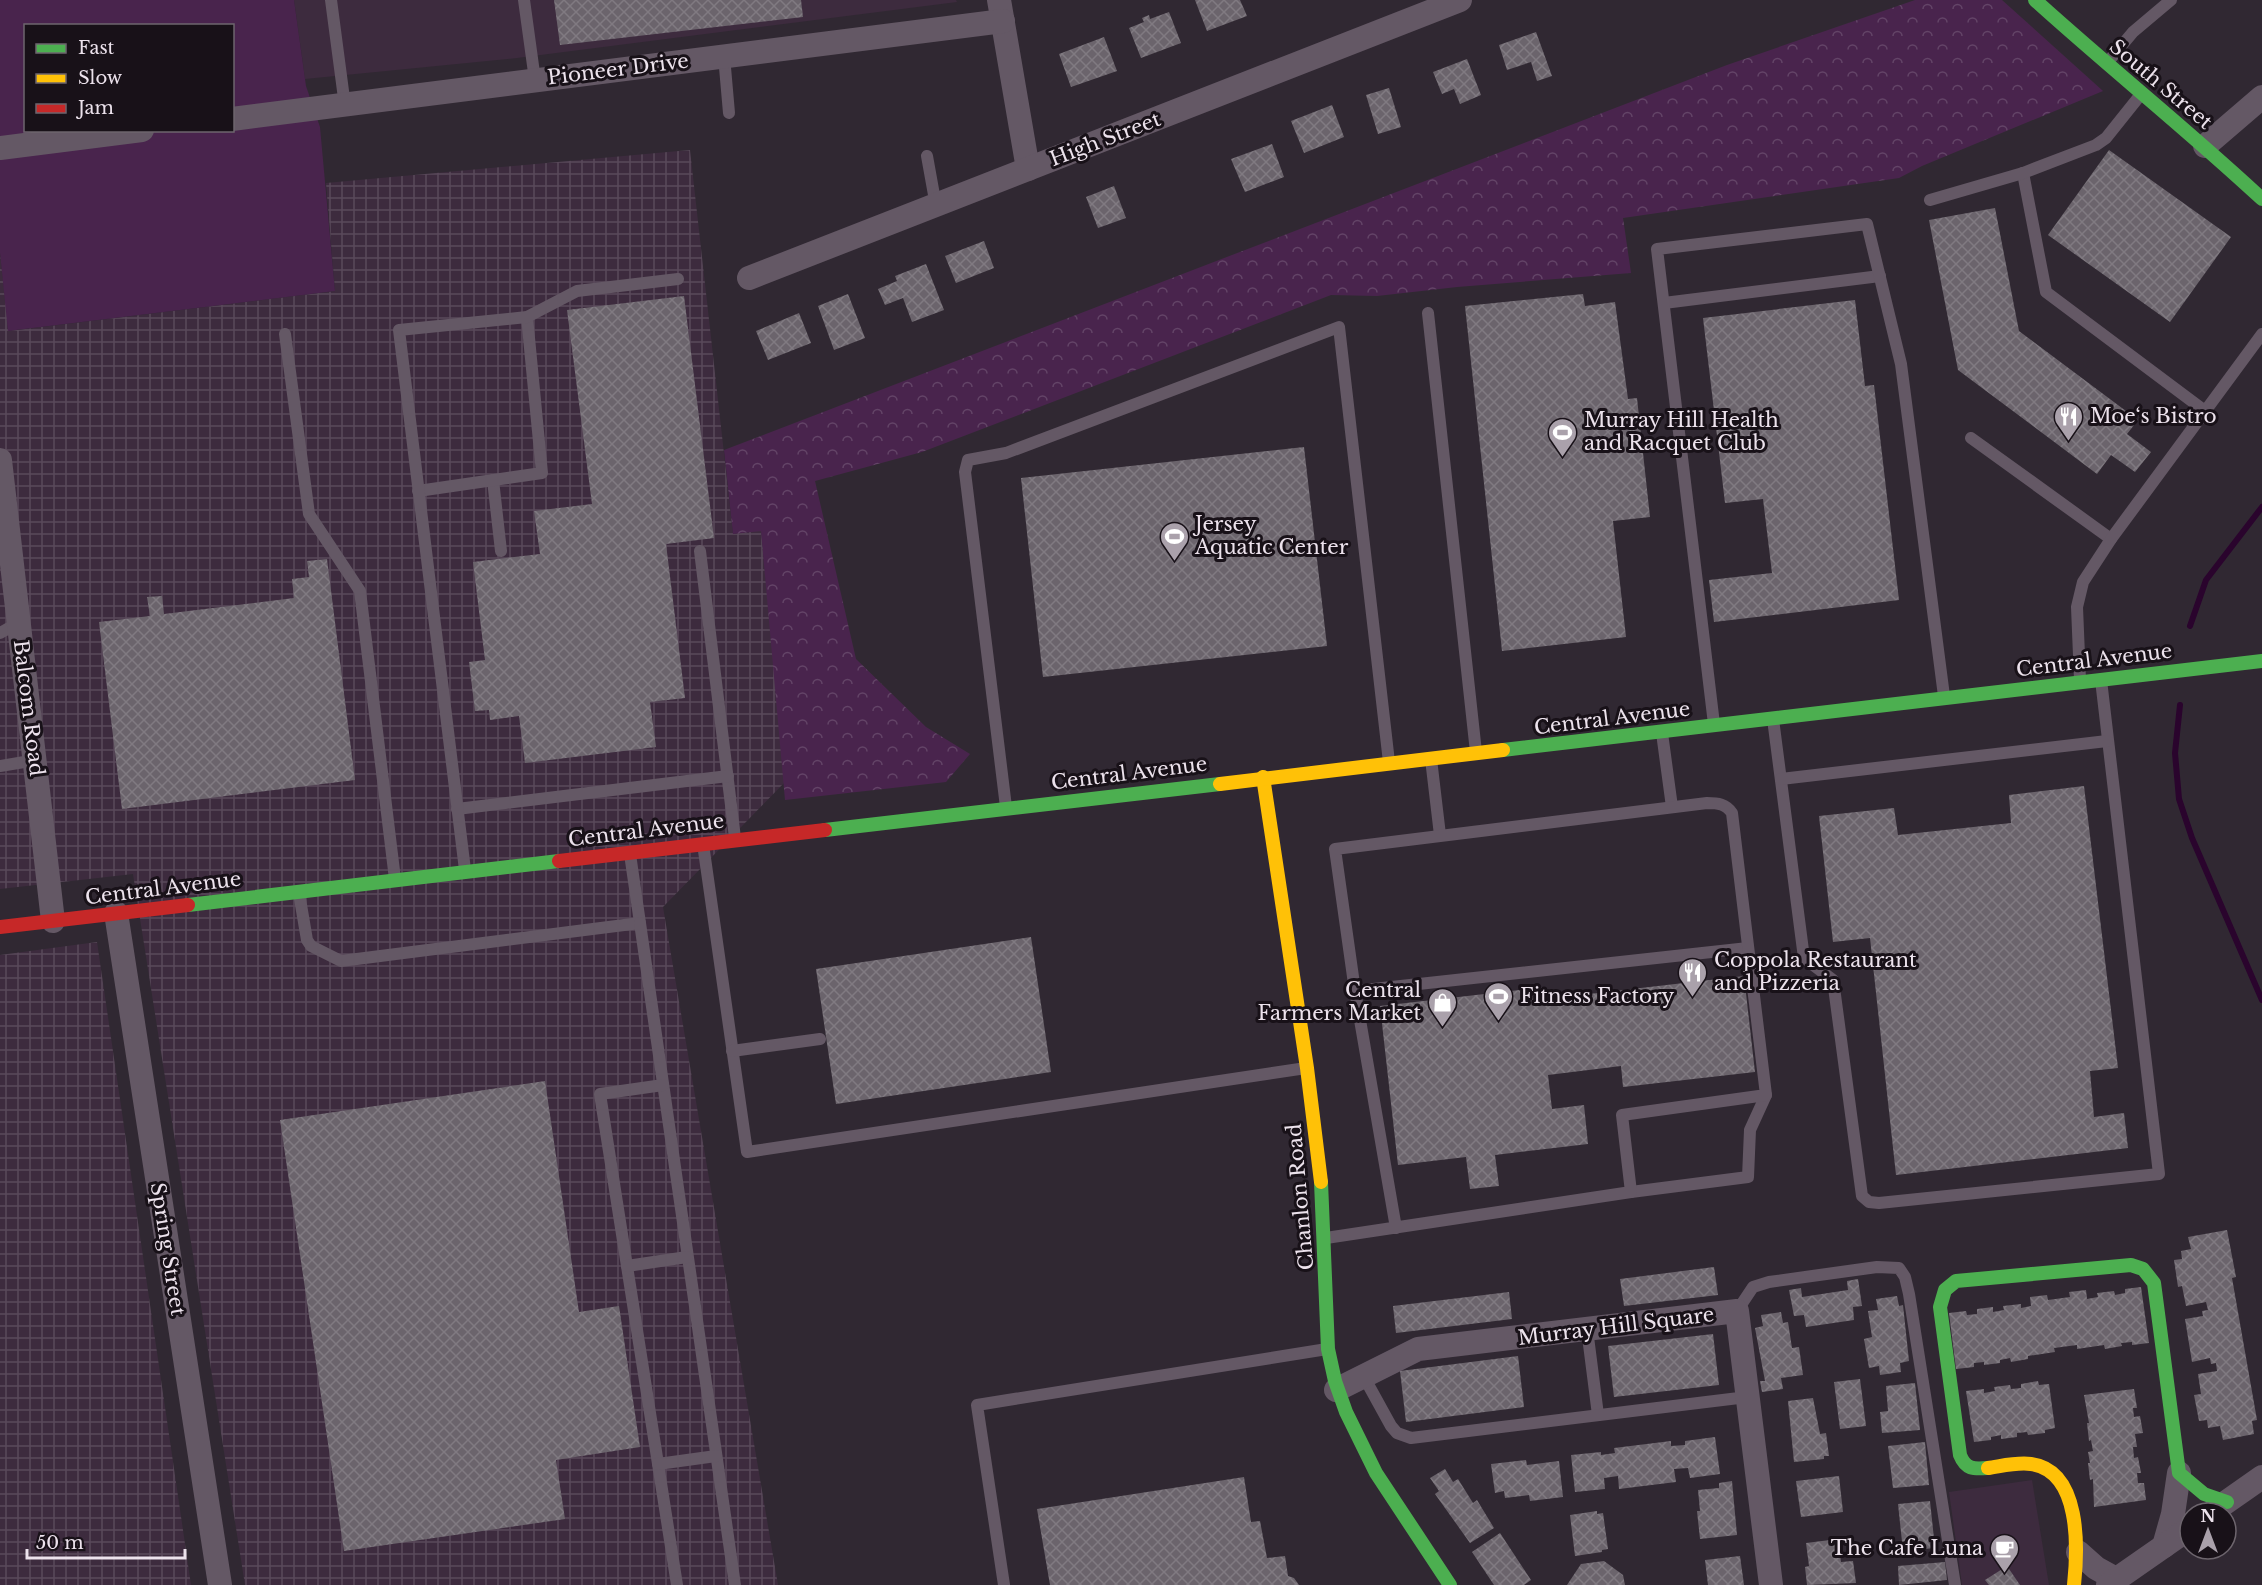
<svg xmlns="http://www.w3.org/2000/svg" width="2262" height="1585" viewBox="0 0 2262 1585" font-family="'Libre Baskerville',serif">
<defs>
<pattern id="industrial-grid" width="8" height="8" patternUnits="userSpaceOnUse" patternTransform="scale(1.5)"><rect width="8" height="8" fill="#3d2b3e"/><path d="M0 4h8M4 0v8" fill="none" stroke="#59495a"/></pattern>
<pattern id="forest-crowns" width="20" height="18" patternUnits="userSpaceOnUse" patternTransform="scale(1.5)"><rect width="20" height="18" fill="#49244d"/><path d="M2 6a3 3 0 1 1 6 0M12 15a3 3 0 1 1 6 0" fill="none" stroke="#634467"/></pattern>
<pattern id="building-cross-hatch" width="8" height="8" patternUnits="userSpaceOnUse" patternTransform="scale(1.5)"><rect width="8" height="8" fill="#6b646c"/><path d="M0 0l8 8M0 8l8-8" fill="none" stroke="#807a81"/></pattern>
</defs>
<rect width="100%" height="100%" fill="#302832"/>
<g fill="#3d2b3e">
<polygon points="294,0 956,0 957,2 517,58 305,79"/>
<polygon points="2032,1480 2049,1585 1962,1585 1949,1492"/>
</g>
<g fill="url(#industrial-grid)">
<polygon points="690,150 733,534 761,530 785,782 663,907 778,1585 245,1585 133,874 0,889 0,253 9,331 335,291 326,183"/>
<polygon points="97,942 191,1585 0,1585 0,955"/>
</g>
<polygon fill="url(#forest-crowns)" points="1915,0 2002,0 2103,91 1922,166 1899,178 1623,218 1631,273 1457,287 1377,296 1331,295 922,452 815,481 856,659 926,727 970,754 946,782 785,800 761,531 733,534 724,450 1727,65"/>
<path fill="#49244d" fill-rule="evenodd" d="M 0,0 L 294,0 L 306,86 L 320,127 L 335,291 L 8,331 L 0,253 ZM 26,26 L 232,26 L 232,130 L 26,130 Z"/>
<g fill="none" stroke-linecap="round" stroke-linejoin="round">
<g stroke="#2a042d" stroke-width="6">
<polyline points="2190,626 2206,580 2262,507"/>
<polyline points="2180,705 2175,753 2179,799 2192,838 2262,1000"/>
</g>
</g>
<g fill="url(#building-cross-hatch)">
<polygon points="554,0 801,0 803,17 560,45"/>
<polygon points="1195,0 1240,0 1247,16 1207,31"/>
<polygon points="1169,12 1181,43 1141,58 1129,28 1144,22 1142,18 1149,15 1150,19"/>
<polygon points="1536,32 1552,76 1537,81 1531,62 1507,70 1499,45"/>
<polygon points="1104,37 1117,71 1071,87 1059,54"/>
<polygon points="1467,59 1481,95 1460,104 1454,89 1442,94 1433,72"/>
<polygon points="1389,88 1401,127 1378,134 1366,95"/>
<polygon points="1332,105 1344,137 1304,153 1291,121"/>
<polygon points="1272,144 1284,177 1245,192 1231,159"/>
<polygon points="2109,150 2231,237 2170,322 2048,235"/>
<polygon points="1114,186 1126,218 1098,228 1086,197"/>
<polygon points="1995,208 2019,331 2138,420 2127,434 2151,452 2135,472 2111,455 2097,474 1958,370 1929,220"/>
<polygon points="984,241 994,268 956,283 945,256"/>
<polygon points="926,264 944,310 912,322 903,298 885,305 878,289 897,281 895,276"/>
<polygon points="848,294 865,338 834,350 818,306"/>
<polygon points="1583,294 1585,306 1615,302 1628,399 1637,398 1650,517 1613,521 1626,637 1502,651 1465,306"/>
<polygon points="684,296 714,538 666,544 685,698 650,702 656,747 525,763 519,716 490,720 489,710 475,711 469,662 485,660 473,562 540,554 534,511 592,504 567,310"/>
<polygon points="1855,300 1865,386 1874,385 1899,600 1714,622 1709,580 1772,573 1763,499 1725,503 1703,318"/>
<polygon points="799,313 811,343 768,360 756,331"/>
<polygon points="1304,447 1327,646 1043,677 1021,478"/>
<polygon points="327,559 355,780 122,809 99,622 150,616 147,597 162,596 164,614 294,598 292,579 309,577 307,561"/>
<polygon points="2084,786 2118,1068 2090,1071 2094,1117 2124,1113 2128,1148 1896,1175 1870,938 1833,942 1819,816 1894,808 1898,835 2011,823 2009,795"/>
<polygon points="1031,937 1051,1072 836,1104 816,969"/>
<polygon points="1744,976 1755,1072 1623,1087 1621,1066 1548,1075 1552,1109 1584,1105 1588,1144 1495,1155 1499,1186 1470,1189 1466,1157 1398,1165 1380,1006 1545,987 1546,999"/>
<polygon points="545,1081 579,1312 619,1306 640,1447 556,1460 565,1519 344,1551 280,1120"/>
<polygon points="2227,1230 2236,1277 2232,1278 2257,1420 2252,1421 2254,1434 2223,1440 2220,1426 2208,1428 2207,1420 2199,1421 2194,1395 2201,1394 2198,1374 2217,1371 2216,1363 2211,1364 2210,1358 2192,1362 2185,1319 2203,1316 2202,1311 2208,1310 2206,1302 2186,1306 2182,1286 2178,1287 2174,1260 2182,1259 2181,1251 2191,1249 2188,1237"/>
<polygon points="1714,1267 1718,1295 1624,1306 1620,1279"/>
<polygon points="1858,1279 1862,1306 1853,1307 1854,1320 1806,1327 1804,1315 1794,1316 1789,1290 1801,1288 1802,1297 1848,1290 1847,1281"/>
<polygon points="2141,1287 2149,1343 2132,1345 2132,1342 2121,1343 2122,1346 2105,1349 2104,1345 2077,1349 2077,1345 2054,1348 2055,1352 2028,1356 2028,1359 2011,1362 2010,1358 2000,1360 2000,1363 1984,1365 1984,1362 1974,1363 1974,1367 1956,1369 1949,1313 1966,1311 1967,1315 1977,1314 1977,1309 1993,1307 1993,1312 2004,1310 2003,1306 2021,1304 2021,1308 2031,1306 2030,1297 2047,1295 2048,1300 2070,1297 2069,1292 2086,1290 2087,1299 2098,1297 2097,1293 2114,1291 2115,1295 2125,1293 2125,1289"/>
<polygon points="1509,1292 1512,1319 1396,1333 1393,1306"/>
<polygon points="1897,1296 1899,1306 1903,1305 1909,1361 1900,1363 1901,1372 1880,1375 1879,1366 1869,1368 1864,1339 1872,1337 1868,1311 1878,1310 1876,1299"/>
<polygon points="1781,1312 1783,1323 1788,1322 1792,1348 1799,1347 1803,1375 1781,1378 1783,1389 1762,1392 1760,1381 1765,1381 1755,1328 1763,1326 1761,1315"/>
<polygon points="1713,1334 1719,1385 1614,1397 1608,1346"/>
<polygon points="1518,1356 1524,1407 1406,1422 1400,1371"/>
<polygon points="1860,1379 1866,1426 1840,1429 1834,1382"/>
<polygon points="2038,1381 2039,1385 2049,1384 2055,1428 2045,1430 2045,1433 2028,1435 2027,1432 2017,1433 2017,1437 2001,1439 2001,1435 1991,1437 1991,1440 1974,1442 1966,1391 1984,1389 1984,1393 1995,1391 1994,1387 2010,1385 2011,1389 2021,1388 2021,1384"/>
<polygon points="1915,1383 1920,1430 1882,1433 1880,1412 1888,1411 1886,1386"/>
<polygon points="2134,1389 2137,1408 2133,1408 2134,1417 2140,1416 2143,1433 2135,1434 2137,1447 2133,1447 2134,1458 2138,1457 2141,1473 2137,1473 2138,1483 2144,1483 2146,1500 2094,1507 2093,1479 2090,1480 2088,1463 2090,1463 2088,1452 2093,1451 2091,1440 2089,1441 2087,1423 2089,1423 2084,1395"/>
<polygon points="1813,1398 1820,1434 1826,1433 1829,1456 1824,1456 1824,1459 1794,1462 1788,1401"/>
<polygon points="1715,1437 1720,1474 1690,1478 1688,1468 1674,1469 1676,1482 1619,1489 1618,1476 1604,1478 1605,1489 1575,1492 1571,1455 1601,1452 1601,1455 1615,1453 1614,1448 1671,1441 1671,1446 1685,1445 1685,1441"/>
<polygon points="1925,1442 1929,1485 1893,1488 1888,1446"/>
<polygon points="1526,1460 1527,1465 1559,1461 1563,1497 1530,1501 1529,1495 1505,1498 1504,1491 1495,1493 1491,1464"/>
<polygon points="1445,1469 1453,1482 1458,1479 1473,1503 1477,1500 1494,1528 1470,1543 1435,1494 1439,1491 1430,1478"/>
<polygon points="1839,1476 1843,1512 1801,1517 1796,1481"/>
<polygon points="1244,1477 1251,1522 1260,1521 1267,1558 1285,1556 1288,1576 1294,1578 1299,1585 1050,1585 1037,1509"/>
<polygon points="1732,1481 1737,1535 1700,1539 1697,1511 1700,1511 1698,1490 1719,1488 1719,1483"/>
<polygon points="1930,1501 1935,1548 1903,1551 1898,1504"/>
<polygon points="1597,1511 1597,1514 1603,1513 1608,1549 1602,1550 1602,1552 1575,1556 1570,1515"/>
<polygon points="1500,1533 1531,1580 1524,1585 1494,1585 1472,1552"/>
<polygon points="1838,1539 1841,1562 1853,1561 1856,1583 1807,1585 1805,1567 1809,1566 1806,1543"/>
<polygon points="1740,1556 1744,1585 1708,1585 1705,1560"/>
<polygon points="1604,1561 1623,1575 1625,1585 1567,1585 1581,1564"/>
<polygon points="1945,1562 1947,1580 1899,1585 1898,1566"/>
<polygon points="2007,1566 2020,1585 1989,1585 1985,1580"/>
</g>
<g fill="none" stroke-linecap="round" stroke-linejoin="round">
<g stroke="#645865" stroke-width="12">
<polyline points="331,0 345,106"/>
<polyline points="524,0 535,80"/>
<polyline points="724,56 729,113"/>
<polyline points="2107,63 2133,32 2171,0"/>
<polyline points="927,156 936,206"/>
<polyline points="2023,173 2046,292 2205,411"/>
<polyline points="1930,200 2023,173 2096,145 2106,138 2142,93"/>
<polyline points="1664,303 1880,276"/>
<polyline points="1428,313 1476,752"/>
<polyline points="285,334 309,514 360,591 395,879"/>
<polyline points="1971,438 2111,539"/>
<polyline points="493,480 501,551"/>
<polyline points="418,491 542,473 527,317"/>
<polyline points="700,551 735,838"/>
<polyline points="0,633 18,623"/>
<polyline points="2080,680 2077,607 2083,582 2111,539 2262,334"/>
<polyline points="1773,719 1804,958 1833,980 1862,1196 1869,1202 1879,1203 2159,1174 2101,680"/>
<polyline points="1714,724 1657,249 1867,224 1901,364 1944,696"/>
<polyline points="1662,733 1672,807"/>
<polyline points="1431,759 1440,835"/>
<polyline points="0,766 36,760"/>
<polyline points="1781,779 2107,741"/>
<polyline points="1006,807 965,472 968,460 1006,453 1339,327 1389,762"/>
<polyline points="457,809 728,776"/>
<polyline points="703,844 747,1152 1306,1068"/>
<polyline points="465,870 399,330 527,317 577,291 678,279"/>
<polyline points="299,893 307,940 311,946 341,961 640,923 630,854"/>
<polyline points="640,923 735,1585"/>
<polyline points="1355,991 1748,948"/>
<polyline points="732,1051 820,1039"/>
<polyline points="663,1085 600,1094 677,1585"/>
<polyline points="1631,1192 1748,1177 1750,1130 1766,1095"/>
<path d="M 1326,1238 L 1631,1192 L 1622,1115 L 1766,1095 L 1732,813 C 1726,804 1718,803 1707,803 L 1335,849 L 1355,991 L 1396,1228"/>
<polyline points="627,1266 687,1257"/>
<polyline points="1737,1311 1753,1287 1769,1282 1877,1267 1899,1268 1905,1277 1909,1294 1955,1585"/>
<polyline points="1587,1329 1598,1415"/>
<polyline points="1364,1377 1391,1426 1397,1433 1411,1438 1747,1397"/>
<polyline points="658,1464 716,1456"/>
<polyline points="1004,1585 977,1405 1327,1349"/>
</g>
<g stroke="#645865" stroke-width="24">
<polyline points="999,0 1028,169"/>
<polyline points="232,119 1003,21"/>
<polyline points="2205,146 2262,97"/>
<polyline points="0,148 142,130"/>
<polyline points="749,278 1460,0"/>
<polyline points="0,460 53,921"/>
<polyline points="116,913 220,1585"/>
<polyline points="1336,1390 1418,1349 1737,1311 1771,1585"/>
<polyline points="2215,1510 2262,1477"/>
<polyline points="2164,1546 2173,1514 2179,1473"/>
<polyline points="2078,1552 2096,1568 2116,1579"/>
<polyline points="2108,1585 2190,1528"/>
</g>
<g stroke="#4caf50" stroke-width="14">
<path d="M 2035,0 C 2110,68 2188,130 2262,199"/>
<polyline points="1503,750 2262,661"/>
<polyline points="825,830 1220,784"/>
<polyline points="188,905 559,861"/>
<polyline points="1321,1182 1328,1349 1335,1381 1346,1412 1376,1473 1450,1585"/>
<path d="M 1988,1468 C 1974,1469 1966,1470 1960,1455 L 1940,1307 L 1945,1290 L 1956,1281 L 2131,1265 L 2143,1269 L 2154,1283 L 2179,1473 L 2204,1494 L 2227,1502"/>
</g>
<g stroke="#ffc107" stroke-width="14">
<polyline points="1263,777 1307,1068 1321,1182"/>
<polyline points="1220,784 1503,750"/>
<path d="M 1988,1468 C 2002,1466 2017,1462 2031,1464 C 2081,1471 2078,1548 2074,1585"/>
</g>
<g stroke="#c62828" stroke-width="14">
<polyline points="559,861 825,830"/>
<polyline points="0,927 188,905"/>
</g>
</g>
<defs>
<symbol id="restaurant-pin" viewBox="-11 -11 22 30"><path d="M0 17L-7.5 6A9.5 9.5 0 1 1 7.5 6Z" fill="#aaa1ab" stroke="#181118"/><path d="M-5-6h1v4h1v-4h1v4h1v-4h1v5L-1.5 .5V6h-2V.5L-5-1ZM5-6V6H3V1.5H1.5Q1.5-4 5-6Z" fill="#fff"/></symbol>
<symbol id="stadium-pin" viewBox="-11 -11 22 30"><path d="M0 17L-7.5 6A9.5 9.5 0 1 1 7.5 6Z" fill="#aaa1ab" stroke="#181118"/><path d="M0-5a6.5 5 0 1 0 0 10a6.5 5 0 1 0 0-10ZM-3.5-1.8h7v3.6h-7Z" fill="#fff"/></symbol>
<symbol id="shop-pin" viewBox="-11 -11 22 30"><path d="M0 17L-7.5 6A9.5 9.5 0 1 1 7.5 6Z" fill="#aaa1ab" stroke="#181118"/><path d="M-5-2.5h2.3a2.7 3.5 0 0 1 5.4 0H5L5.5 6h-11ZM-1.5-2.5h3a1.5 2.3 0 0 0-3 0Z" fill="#fff"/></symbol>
<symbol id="cafe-pin" viewBox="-11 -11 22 30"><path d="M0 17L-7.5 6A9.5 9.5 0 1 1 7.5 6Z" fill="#aaa1ab" stroke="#181118"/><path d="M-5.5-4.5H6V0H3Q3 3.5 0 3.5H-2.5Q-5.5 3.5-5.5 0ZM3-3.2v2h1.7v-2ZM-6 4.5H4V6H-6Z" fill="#fff"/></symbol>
</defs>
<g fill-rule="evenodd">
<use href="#restaurant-pin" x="2052" y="400" width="33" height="45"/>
<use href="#stadium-pin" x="1546" y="416" width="33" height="45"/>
<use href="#stadium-pin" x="1158" y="520" width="33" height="45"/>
<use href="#restaurant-pin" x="1676" y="956" width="33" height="45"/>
<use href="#stadium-pin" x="1482" y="980" width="33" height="45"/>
<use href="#shop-pin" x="1426" y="986" width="33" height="45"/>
<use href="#cafe-pin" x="1988" y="1532" width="33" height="45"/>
</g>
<g text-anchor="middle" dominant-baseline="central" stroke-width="6" stroke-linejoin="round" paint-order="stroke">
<g font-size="20" fill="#ece2ec" stroke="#181118">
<text transform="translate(618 69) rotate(-7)">Pioneer Drive</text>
<text transform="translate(2161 84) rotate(40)">South Street</text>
<text transform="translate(1105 139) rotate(-21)">High Street</text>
<text transform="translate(2094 660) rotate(-7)">Central Avenue</text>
<text transform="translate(29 708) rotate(83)">Balcom Road</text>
<text transform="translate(1612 718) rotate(-7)">Central Avenue</text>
<text transform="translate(1129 773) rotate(-7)">Central Avenue</text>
<text transform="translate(646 830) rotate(-7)">Central Avenue</text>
<text transform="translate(163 888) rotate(-7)">Central Avenue</text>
<text transform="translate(1300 1197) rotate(-95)">Chanlon Road</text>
<text transform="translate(168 1249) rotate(81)">Spring Street</text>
<text transform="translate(1616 1326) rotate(-7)">Murray Hill Square</text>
</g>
<g font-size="20" fill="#ece2ec" stroke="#181118" text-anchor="start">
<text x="2090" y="416">Moe‘s Bistro</text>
<text x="1584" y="420">Murray Hill Health<tspan x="1584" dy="23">and Racquet Club</tspan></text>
<text x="1195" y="524">Jersey<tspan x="1195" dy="23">Aquatic Center</tspan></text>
<text x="1714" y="960">Coppola Restaurant<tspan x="1714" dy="23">and Pizzeria</tspan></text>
<text x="1421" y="990" text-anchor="end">Central<tspan x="1421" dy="23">Farmers Market</tspan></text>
<text x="1520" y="996">Fitness Factory</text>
<text x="1983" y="1548" text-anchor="end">The Cafe Luna</text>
</g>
</g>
<rect x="24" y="24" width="210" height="108" fill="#181118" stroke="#6d656d" stroke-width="1.5"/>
<rect x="36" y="44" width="30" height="9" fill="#4caf50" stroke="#6d656d" stroke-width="1.5"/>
<text x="78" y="54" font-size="18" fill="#ece2ec">Fast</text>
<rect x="36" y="74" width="30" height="9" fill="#ffc107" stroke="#6d656d" stroke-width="1.5"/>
<text x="78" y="84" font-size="18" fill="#ece2ec">Slow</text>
<rect x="36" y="104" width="30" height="9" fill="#c62828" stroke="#6d656d" stroke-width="1.5"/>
<text x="78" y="114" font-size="18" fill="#ece2ec">Jam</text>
<g transform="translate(2208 1531)"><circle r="28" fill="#181118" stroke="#6d656d" stroke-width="1.5"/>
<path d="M0-4.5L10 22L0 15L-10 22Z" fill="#aaa1ab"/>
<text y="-9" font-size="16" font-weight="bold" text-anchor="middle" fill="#ece2ec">N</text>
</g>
<path d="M27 1549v9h158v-9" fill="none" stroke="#ece2ec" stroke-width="3"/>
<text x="36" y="1549" font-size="18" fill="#ece2ec" stroke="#181118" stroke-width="4.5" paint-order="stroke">50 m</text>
</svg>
